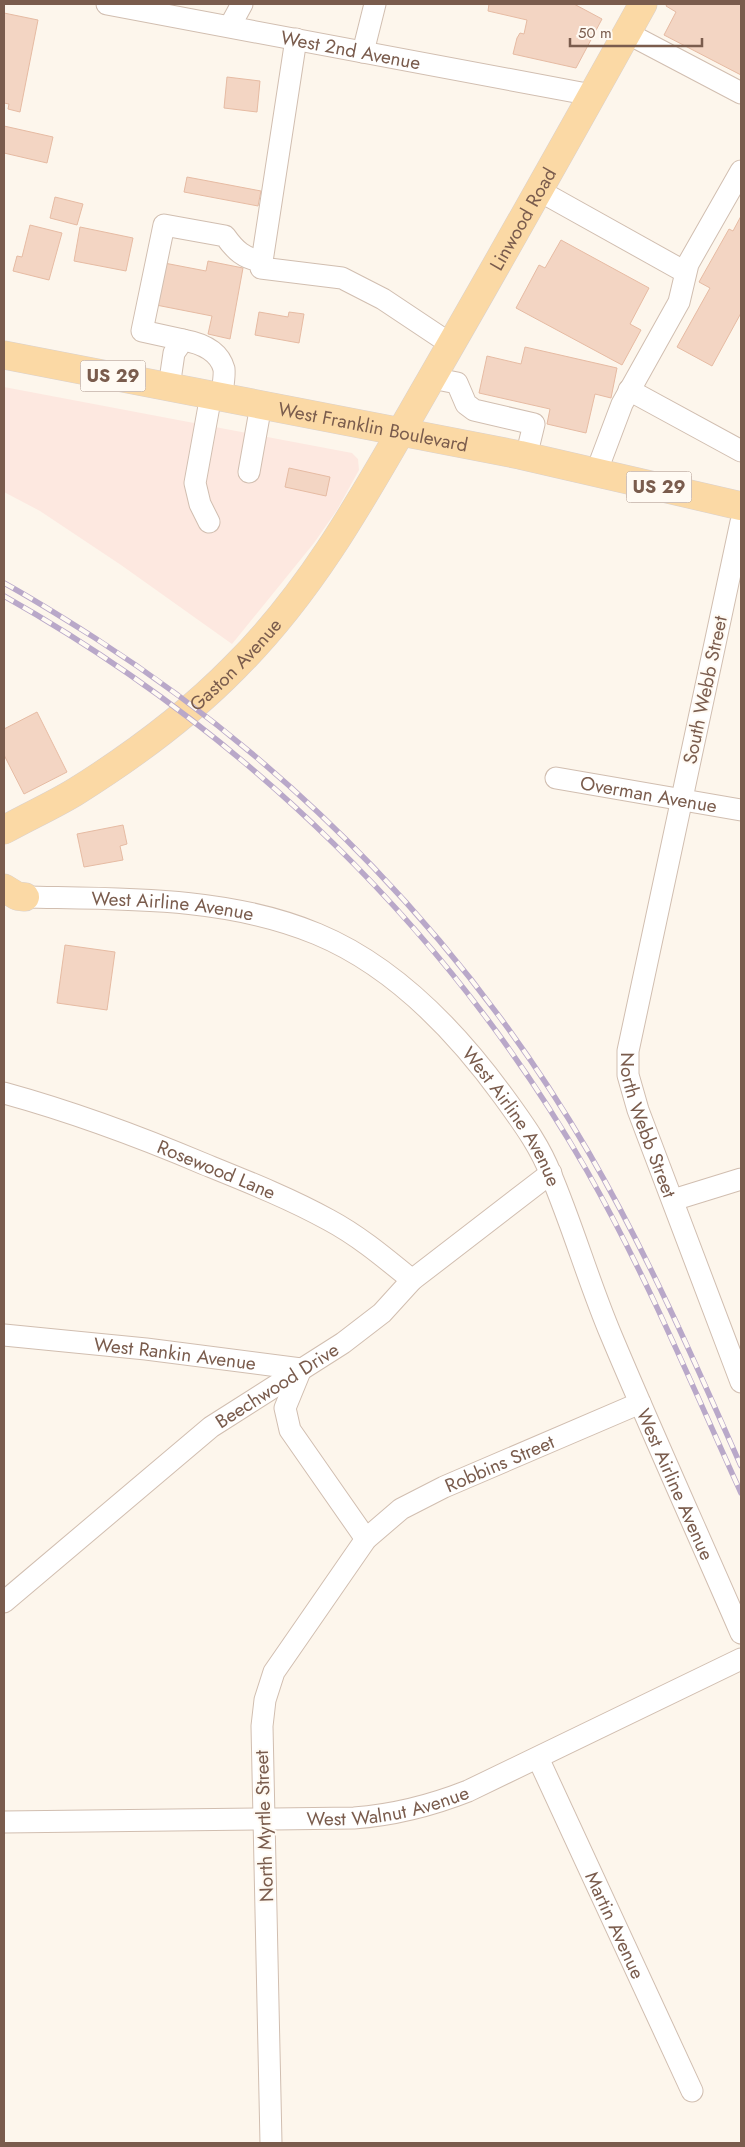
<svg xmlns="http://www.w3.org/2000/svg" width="745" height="2147" viewBox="0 0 745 2147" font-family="Jost,sans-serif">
<rect width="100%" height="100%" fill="#fdf6ec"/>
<polygon fill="#fde8e0" points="4,387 352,453 358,459 359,470 337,510 314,543 232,644 121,565 40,511 4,492"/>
<g fill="#f3d5c3" stroke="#e6bba3">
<polygon points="489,4 574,4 602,19 576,68 513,54 517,38 520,33 524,34 527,20 488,11"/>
<polygon points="667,4 741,4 741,75 664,35 676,12 666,6"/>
<polygon points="4,13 38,20 20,112 8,109 9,104 4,103"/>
<polygon points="227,77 260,81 257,112 224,108"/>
<polygon points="4,126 53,137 47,163 4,153"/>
<polygon points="187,177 261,191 258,206 184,192"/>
<polygon points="55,197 83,204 77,225 50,218"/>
<polygon points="741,216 741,313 712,366 677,347 710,288 699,282 729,229 733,231"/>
<polygon points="30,225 62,233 49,280 13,271 17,256 22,257"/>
<polygon points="80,227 133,238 126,271 74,261"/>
<polygon points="561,240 649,288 630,324 641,330 622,365 516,308 539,265 545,268"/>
<polygon points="208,261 243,268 230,339 208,334 212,316 151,304 159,262 206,271"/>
<polygon points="259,312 288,317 289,312 304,314 299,343 255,335"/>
<polygon points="525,347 617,368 611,398 595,394 586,433 547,424 550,409 479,393 487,356 521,364"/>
<polygon points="289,468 330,477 326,496 285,487"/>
<polygon points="37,712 67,772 24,794 4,755 4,729"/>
<polygon points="123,825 127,844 120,846 123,860 84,867 77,834"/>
<polygon points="65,945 115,952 107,1010 57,1003"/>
</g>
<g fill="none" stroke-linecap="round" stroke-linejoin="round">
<defs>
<g id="minor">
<path id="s1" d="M 107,4 L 592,95"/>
<polyline points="230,26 242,4"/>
<polyline points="627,33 741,93"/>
<polyline points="296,39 261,268 342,278 383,299 452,345"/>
<polyline points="363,52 375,4"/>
<polyline points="538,190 685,272"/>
<path d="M 183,340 L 142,331 L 164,225 L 225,236 C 235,250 244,259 262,261"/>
<polyline points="432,378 457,383 466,404 474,410 534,424 526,457"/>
<path d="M 169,387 L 174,353 L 183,340 C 200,343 219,350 224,369 C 225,377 222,389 222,397"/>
<polyline points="629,390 741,451"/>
<polyline points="249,472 261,405"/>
<polyline points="596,473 622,404 679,302 688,264 741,171"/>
<polyline points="209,522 200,504 195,483 211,395"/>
<path id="s2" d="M 741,522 L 628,1051 L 628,1075 L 638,1110 L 741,1382"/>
<path id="s3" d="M 556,778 L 741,810"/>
<path id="s4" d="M 25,897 C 122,899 226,896 317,934 C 394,966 456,1031 504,1097 C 522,1122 540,1146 551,1175 C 573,1227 589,1283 611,1335 C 653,1435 698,1534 741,1633"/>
<path id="s5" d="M 4,1093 C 73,1112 138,1136 204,1164 C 246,1181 289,1198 329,1220 C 359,1236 385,1258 412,1280"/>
<polyline points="673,1200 741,1179"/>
<path id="s6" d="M 4,1335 L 146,1349 L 301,1369 L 285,1408 L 290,1430 L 366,1539"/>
<path id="s7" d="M 4,1602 L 211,1427 L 343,1343 L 382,1313 L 412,1280 L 551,1173"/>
<path id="s8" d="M 538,1758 L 692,2091"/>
<path id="s9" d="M 4,1822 L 354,1818 C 394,1815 430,1806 468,1791 L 741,1659"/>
<path id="s10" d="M 271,2143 L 262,1726 L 265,1700 L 274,1672 L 366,1539 L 401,1509 L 444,1487 L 640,1403"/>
</g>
<g id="major">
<path id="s11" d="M 4,355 L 520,455 L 741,506"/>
<path id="s12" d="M 4,830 C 27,817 52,806 75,792 C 131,757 188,715 235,667 C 318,585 372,481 430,381 C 502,256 573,130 643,4"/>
<polyline points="4,888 17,896 25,897"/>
</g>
</defs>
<use href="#minor" stroke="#d1beb0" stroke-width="23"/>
<use href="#major" stroke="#dad1cd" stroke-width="29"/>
<use href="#minor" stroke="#fff" stroke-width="21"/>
<use href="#major" stroke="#fbd9a5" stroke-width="28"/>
<defs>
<g id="rail">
<path d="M 4,583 C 35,600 65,619 95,638 C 296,767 469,946 589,1153 C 647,1253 694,1360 741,1466"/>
<path d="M 4,596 C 244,731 450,931 587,1171 C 646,1275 692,1385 741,1493"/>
</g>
</defs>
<use href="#rail" stroke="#b9a8c9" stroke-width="5.5"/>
<use href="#rail" stroke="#fffaf3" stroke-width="4" stroke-dasharray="11" stroke-linecap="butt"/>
</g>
<g text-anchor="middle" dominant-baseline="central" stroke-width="4" stroke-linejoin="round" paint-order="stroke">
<g fill="#fffaf3" stroke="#a28b7f" stroke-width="1">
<rect x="80.5" y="360.5" width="65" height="31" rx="4"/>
<rect x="626.5" y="471.5" width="65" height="31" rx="4"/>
</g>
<g font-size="18" font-weight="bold" fill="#7a5c4d">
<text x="113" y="376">US 29</text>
<text x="659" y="487">US 29</text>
</g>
<g font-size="19" fill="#7a5c4d" stroke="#fffaf3">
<text stroke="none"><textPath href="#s1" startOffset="248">West 2nd Avenue</textPath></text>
<text stroke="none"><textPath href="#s12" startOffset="818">Linwood Road</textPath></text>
<text stroke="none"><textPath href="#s11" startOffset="376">West Franklin Boulevard</textPath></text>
<text stroke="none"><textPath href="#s12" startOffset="286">Gaston Avenue</textPath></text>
<text transform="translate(705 690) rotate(-78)">South Webb Street</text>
<text stroke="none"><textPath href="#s3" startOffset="94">Overman Avenue</textPath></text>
<text stroke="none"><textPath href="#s4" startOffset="148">West Airline Avenue</textPath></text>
<text stroke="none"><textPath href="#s4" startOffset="568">West Airline Avenue</textPath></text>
<text stroke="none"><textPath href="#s2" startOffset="618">North Webb Street</textPath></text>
<text stroke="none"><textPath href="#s5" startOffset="226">Rosewood Lane</textPath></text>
<text stroke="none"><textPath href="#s6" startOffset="172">West Rankin Avenue</textPath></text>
<text stroke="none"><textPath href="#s7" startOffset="349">Beechwood Drive</textPath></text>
<text stroke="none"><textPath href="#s10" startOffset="789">Robbins Street</textPath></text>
<text stroke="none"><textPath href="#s4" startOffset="972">West Airline Avenue</textPath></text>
<text stroke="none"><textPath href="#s9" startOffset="385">West Walnut Avenue</textPath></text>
<text transform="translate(264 1826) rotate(-92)">North Myrtle Street</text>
<text stroke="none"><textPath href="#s8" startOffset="184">Martin Avenue</textPath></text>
</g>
</g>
<rect width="745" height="2147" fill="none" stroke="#7a5c4d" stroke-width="10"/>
<path d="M570 38v8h132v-8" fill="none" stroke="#7a5c4d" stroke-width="2.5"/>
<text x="578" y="38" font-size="15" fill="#7a5c4d" stroke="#fffaf3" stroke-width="4" paint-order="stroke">50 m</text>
</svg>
